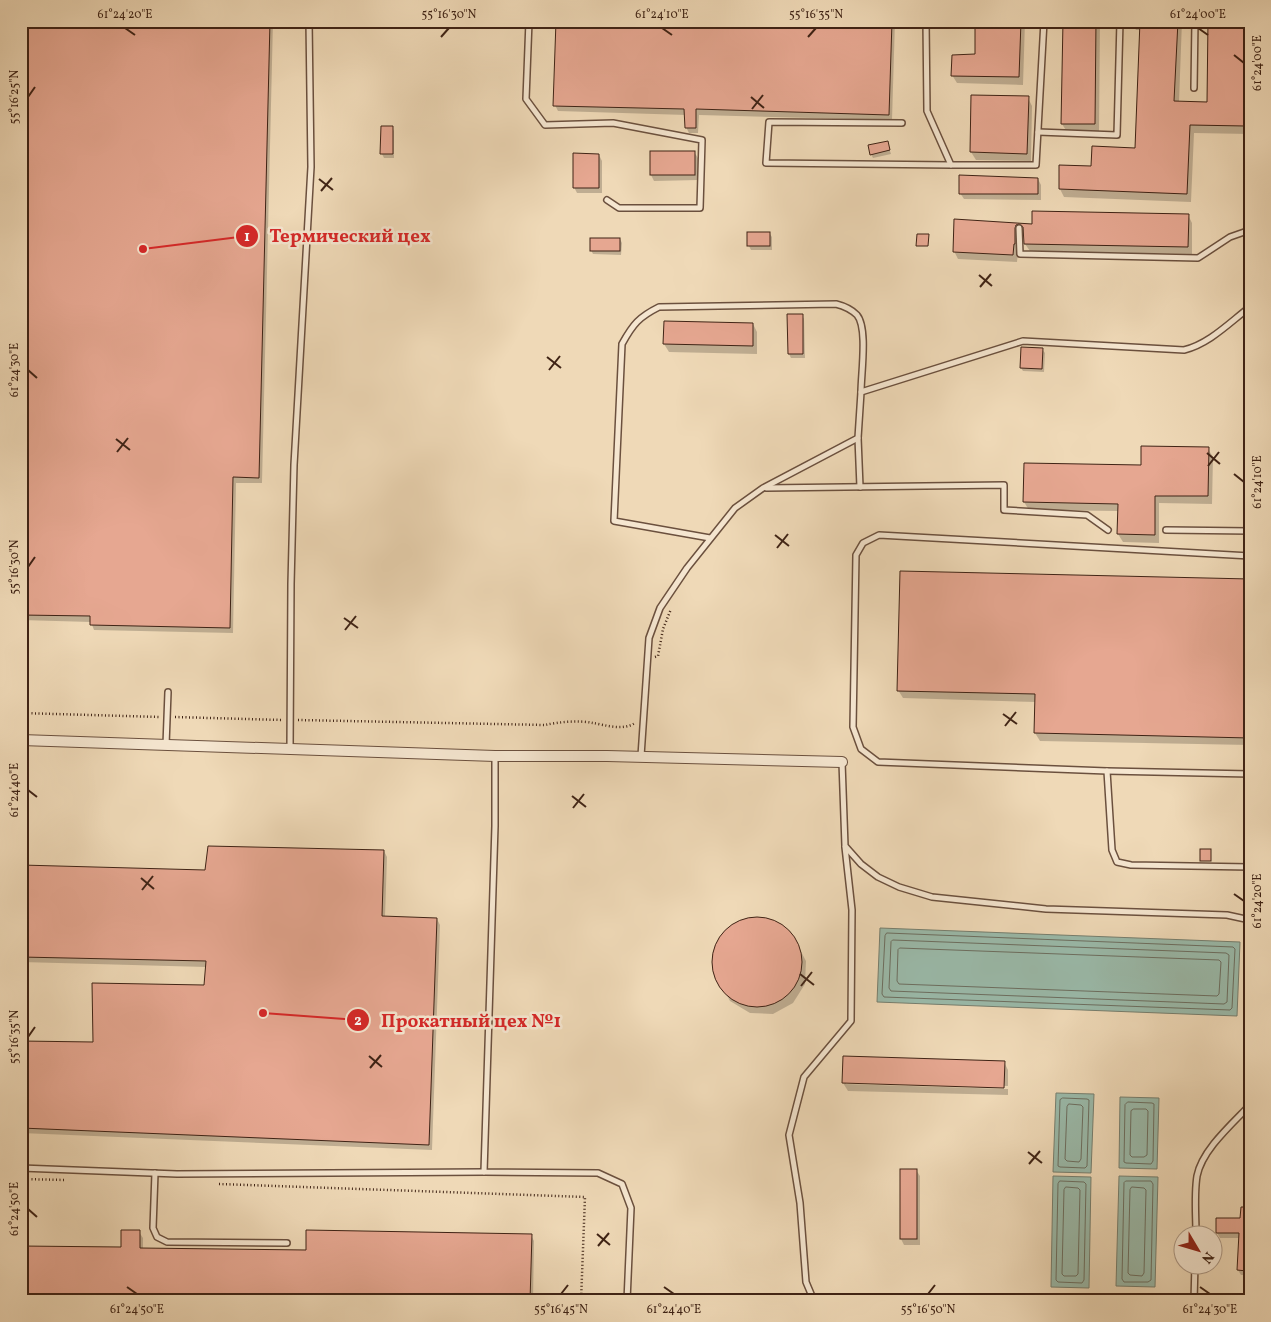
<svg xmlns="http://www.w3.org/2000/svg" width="1271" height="1322" viewBox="0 0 1271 1322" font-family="Vollkorn,serif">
<rect width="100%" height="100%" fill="#efd9b7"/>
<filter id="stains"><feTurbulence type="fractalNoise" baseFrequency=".004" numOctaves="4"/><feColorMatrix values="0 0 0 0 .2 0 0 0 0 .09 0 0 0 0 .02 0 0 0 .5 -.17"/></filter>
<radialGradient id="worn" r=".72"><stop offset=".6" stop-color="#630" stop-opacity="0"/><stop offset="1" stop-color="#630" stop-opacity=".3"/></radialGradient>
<g fill="#9abaaa" stroke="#767e6e">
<polygon points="880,928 1240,942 1237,1016 877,1002"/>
<polygon points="1056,1093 1094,1094 1091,1173 1053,1172"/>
<polygon points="1120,1097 1159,1098 1157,1169 1119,1168"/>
<polygon points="1053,1176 1091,1177 1089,1288 1051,1287"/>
<polygon points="1119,1176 1158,1177 1155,1287 1116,1286"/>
</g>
<g fill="#0003">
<polygon points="21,21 273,21 262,483 236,483 233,633 94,630 91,622 21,620"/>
<polygon points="557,21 895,21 892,120 699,115 698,133 689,133 686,127 686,115 558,111 555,105"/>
<polygon points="977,21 1025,21 1023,85 957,83 952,75 976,55"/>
<polygon points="1064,21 1100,21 1099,132 1067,132 1062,124"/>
<polygon points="1131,21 1182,21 1179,102 1208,103 1210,21 1250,21 1249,134 1194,133 1191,202 1064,197 1060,189 1092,168 1136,149 1141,30 1136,30"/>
<polygon points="1028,98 1032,106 1031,161 976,160 971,152"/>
<polygon points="392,127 394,131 394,158 384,158 382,154"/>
<polygon points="887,142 891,154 873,158 871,154"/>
<polygon points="694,152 698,158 698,180 654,181 651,175"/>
<polygon points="599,155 602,161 602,193 577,193 574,187"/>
<polygon points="1038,179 1041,185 1041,200 964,199 960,193"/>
<polygon points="1188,215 1192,223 1192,254 1030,251 1025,244 1025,231 1020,232 1017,262 958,259 954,251 955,221 1033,225"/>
<polygon points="770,234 772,237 772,250 751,250 749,246"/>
<polygon points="620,239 622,243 621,255 593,254 591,250"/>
<polygon points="802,315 804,319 805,358 791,358 789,354 788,316"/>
<polygon points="753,324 757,332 757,354 669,352 664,344"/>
<polygon points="1042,349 1045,353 1044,372 1023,371 1021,368"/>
<polygon points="1208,449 1213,457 1212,504 1159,503 1159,543 1123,542 1118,534 1119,511 1029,510 1024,502"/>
<polygon points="1250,581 1250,745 1040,741 1035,733 1036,702 903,698 898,690"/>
<polygon points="384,851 387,857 385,917 437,919 440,925 432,1150 21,1133 21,1042 94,1043 205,986 206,967 21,962 21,866 206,871"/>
<polygon points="747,918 770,919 790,931 806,961 805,984 793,1003 773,1014 750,1013 730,1001 714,972 715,949 727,929"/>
<polygon points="844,1058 1004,1062 1008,1070 1008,1086 846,1082 846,1084 1008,1089 1008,1095 848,1091 843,1083"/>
<polygon points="901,1170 916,1170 920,1176 920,1245 904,1245 901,1239"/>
<polygon points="1250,1209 1249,1275 1241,1275 1238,1270 1240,1238 1220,1238 1217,1233 1241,1219"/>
<polygon points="139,1232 143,1238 143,1249 307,1252 531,1235 534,1241 533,1301 21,1301 123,1249"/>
<rect x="1232" y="1298" width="18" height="3"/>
</g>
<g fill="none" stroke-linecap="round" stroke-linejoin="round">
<g stroke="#6c6e60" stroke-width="1">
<polygon points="887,933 1233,947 1235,949 1232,1008 1230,1010 884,997 882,994 885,936"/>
<polygon points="893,940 1226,953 1229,955 1227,1002 1224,1004 891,991 889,988 891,942"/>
<polygon points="900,948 1219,960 1221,962 1219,994 1217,996 899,984 897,981 898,950"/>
<polygon points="1063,1098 1087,1099 1089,1100 1087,1166 1085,1168 1060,1167 1058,1166 1060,1100"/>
<polygon points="1128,1102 1152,1103 1154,1104 1153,1161 1151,1164 1126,1163 1124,1162 1125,1105"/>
<polygon points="1069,1104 1081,1105 1083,1107 1081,1159 1079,1162 1067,1161 1065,1159 1067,1107"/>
<polygon points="1134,1109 1146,1109 1148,1111 1147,1155 1144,1157 1132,1157 1130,1155 1131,1111"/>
<polygon points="1060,1181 1084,1182 1086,1184 1084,1280 1082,1283 1058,1282 1056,1280 1058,1184"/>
<polygon points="1126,1181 1151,1181 1153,1184 1151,1280 1148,1282 1124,1282 1122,1279 1124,1183"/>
<polygon points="1066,1187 1078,1188 1080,1190 1078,1274 1076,1276 1064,1276 1062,1274 1064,1190"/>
<polygon points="1132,1187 1144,1188 1146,1190 1144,1273 1142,1276 1130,1275 1128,1273 1130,1190"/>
</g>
</g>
<g fill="#e6a791" stroke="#3f2315">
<polygon points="21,21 270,21 259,478 233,477 230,628 90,625 90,616 21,615"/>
<polygon points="556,21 892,21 889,115 696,109 696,128 685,128 684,109 553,106"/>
<polygon points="975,21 1021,21 1019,77 951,76 952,55 975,54"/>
<polygon points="1063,21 1096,21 1095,124 1061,124"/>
<polygon points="1140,21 1178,21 1174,101 1207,102 1208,21 1248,21 1245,126 1190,125 1187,194 1059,189 1059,165 1091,166 1092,146 1135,148"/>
<polygon points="971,95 1029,96 1027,154 970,152"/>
<polygon points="381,126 393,126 393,154 380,154"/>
<polygon points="888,141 890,150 870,155 868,145"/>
<rect x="650" y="151" width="45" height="24"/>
<polygon points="573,153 599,154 599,188 573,188"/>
<polygon points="959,175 1038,178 1038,194 959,194"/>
<polygon points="1032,211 1189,214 1188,247 1024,244 1023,227 1019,224 1016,225 1015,228 1015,244 1014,244 1013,255 953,252 954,219 1032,224"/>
<rect x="747" y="232" width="23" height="14"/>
<polygon points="917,234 929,234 928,246 916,246"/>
<rect x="590" y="238" width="30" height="13"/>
<polygon points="787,314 803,314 803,354 788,354"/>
<polygon points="664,321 753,323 753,346 663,344"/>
<polygon points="1021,347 1043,348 1042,369 1020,368"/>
<polygon points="1141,446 1209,447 1208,496 1155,496 1155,535 1117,534 1118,504 1023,502 1024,463 1141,465"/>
<polygon points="900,571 1250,579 1250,738 1034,733 1035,694 897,691"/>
<polygon points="208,846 384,850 382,916 437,918 429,1145 21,1128 21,1041 93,1042 92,983 204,985 206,961 21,957 21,865 205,870"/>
<rect x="1200" y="849" width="11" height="12"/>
<circle cx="757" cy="962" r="45"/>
<polygon points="843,1056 1005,1061 1004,1088 842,1083"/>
<rect x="900" y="1169" width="17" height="70"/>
<polygon points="1241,1207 1250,1207 1250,1248 1247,1248 1247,1271 1237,1270 1239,1233 1216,1233 1216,1218 1240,1218"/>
<polygon points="121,1230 140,1230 140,1248 306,1250 306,1230 532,1234 530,1301 21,1301 21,1246 121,1247"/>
</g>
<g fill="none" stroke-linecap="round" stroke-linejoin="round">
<defs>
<g id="lane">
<polyline points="529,21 526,99 545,125 613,123 702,140 700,208 619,208 607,200"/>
<polyline points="926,21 927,111 951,165 1036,165 1044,21"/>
<polyline points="1194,88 1195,21"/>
<polyline points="902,123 769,122 766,163 951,165"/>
<polyline points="1038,132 1117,135 1120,21"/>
<polyline points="1019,228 1020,254 1198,258 1230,237 1250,230"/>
<polyline points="858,438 860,487"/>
<polyline points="766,488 1004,485 1004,510 1087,515 1108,530"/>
<polyline points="1166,530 1250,531"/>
<path d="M 710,538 L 614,521 L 622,344 C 633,324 639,317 659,307 L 836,304 C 844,306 851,309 857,315 C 868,328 861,374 861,392"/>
<polyline points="1250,556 879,535 863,543 856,555 853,727 861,749 878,762 1107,771 1250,774"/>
<polyline points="166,745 168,692"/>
<polyline points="290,749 291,584 294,465 311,167 309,21"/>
<polyline points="495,756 495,826 484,1172 598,1173 622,1184 631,1208 627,1301"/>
<path d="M 641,756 L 649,638 L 660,608 L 687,568 L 735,508 L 763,488 L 858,438 L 861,392 L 1023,341 L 1184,350 C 1209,344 1229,323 1250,307"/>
<polyline points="842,762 845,846 861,864 878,877 899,887 932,897 1046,909 1227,915 1250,920"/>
<polyline points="1107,771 1112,850 1117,862 1131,865 1250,867"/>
<polyline points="21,1168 177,1174 484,1172"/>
<polyline points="155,1173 153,1228 157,1237 167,1242 287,1243"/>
<path d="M 1196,1234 C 1196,1216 1194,1195 1197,1176 C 1202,1150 1232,1124 1250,1105"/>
<polyline points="814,1301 806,1282 800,1203 789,1135 804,1077 851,1021 852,910 845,847"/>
<polyline points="1194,1301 1195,1264"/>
</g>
<polyline id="street" points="21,740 495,756 607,756 842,762"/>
</defs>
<use href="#lane" stroke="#6b503e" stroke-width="8"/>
<use href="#street" stroke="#6b503e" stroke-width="12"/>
<g stroke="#3f2315" stroke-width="2.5" stroke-dasharray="1 2.5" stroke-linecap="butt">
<polyline points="655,657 658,656 663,629 671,609"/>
<polyline points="21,713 160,717"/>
<polyline points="175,717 282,720"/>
<path d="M 298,720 L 545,725 C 558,722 579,720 593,723 C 605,725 623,731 635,723"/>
<polyline points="21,1179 66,1180"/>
<polyline points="219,1184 585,1197 581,1301"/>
</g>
<use href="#lane" stroke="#f5e6d0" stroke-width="5"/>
<use href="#street" stroke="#f5e6d0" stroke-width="10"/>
</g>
<path fill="none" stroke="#3f2315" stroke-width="2" d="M 125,28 L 135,35M 662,28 L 672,35M 1198,28 L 1208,35M 441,37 L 449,28M 808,37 L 816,28M 1234,55 L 1244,63M 28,97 L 35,87M 751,97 L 764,108M 752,109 L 763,95M 319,179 L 333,190M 321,191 L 332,178M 979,275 L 992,286M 980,287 L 991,274M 547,357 L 561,368M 28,370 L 37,378M 549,370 L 560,356M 116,439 L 130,450M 117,452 L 128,438M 1207,453 L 1220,464M 1208,466 L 1219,452M 1234,474 L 1244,482M 775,535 L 789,546M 777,548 L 788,534M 28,567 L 35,557M 344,618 L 358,628M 345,630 L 356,616M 1003,714 L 1017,724M 1005,726 L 1016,712M 28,790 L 37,797M 572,796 L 586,807M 573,808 L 584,794M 141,878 L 154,889M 142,890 L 153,876M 1234,894 L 1244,901M 800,974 L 814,985M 801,986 L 812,972M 28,1037 L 35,1027M 369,1056 L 382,1067M 370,1068 L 381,1055M 1028,1152 L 1042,1163M 1029,1164 L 1040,1151M 28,1209 L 37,1217M 597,1234 L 610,1245M 598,1246 L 609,1233M 127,1287 L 137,1294M 664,1287 L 674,1294M 1200,1287 L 1210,1294M 561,1294 L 568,1285M 928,1294 L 935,1285"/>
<path fill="none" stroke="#d62828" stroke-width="2" d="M143 249L247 236M263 1013L358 1020"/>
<g fill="#d62828" stroke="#f5e6d0" stroke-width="2">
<circle cx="143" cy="249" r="5"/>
<circle cx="263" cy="1013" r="5"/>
<circle cx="247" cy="236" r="12"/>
<circle cx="358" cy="1020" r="12"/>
</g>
<g font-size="15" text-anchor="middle" font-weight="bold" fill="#fff">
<text x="247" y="241">1</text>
<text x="358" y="1025">2</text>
</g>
<g font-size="19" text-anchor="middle" font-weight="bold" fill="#d62828" stroke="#f5e6d0" stroke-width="5" stroke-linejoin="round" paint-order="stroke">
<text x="350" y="242">Термический цех</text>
<text x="471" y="1027">Прокатный цех №1</text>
</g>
<rect width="1271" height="1322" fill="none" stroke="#efd9b7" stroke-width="55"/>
<g transform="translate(1198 1250) rotate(128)"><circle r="24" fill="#f5e6d0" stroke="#ac9885"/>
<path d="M0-4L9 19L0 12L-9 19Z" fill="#8f2418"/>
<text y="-8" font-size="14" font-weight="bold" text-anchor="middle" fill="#3f2315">N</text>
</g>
<rect x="28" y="28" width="1216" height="1266" fill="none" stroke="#3f2315" stroke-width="2"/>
<g font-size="12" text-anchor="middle" fill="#3f2315">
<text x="125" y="18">61°24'20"E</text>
<text x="449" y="18">55°16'30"N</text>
<text x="662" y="18">61°24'10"E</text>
<text x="816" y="18">55°16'35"N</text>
<text x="1198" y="18">61°24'00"E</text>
<text transform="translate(1257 63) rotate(-90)" y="4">61°24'00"E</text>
<text transform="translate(14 97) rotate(-90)" y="4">55°16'25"N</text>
<text transform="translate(14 370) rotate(-90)" y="4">61°24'30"E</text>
<text transform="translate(1257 482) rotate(-90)" y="4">61°24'10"E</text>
<text transform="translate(14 567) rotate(-90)" y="4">55°16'30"N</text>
<text transform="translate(14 790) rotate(-90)" y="4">61°24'40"E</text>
<text transform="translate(1257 901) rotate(-90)" y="4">61°24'20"E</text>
<text transform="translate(14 1037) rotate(-90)" y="4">55°16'35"N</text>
<text transform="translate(14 1209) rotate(-90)" y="4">61°24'50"E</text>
<text x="137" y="1313">61°24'50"E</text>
<text x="561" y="1313">55°16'45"N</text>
<text x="674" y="1313">61°24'40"E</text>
<text x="928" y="1313">55°16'50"N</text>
<text x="1210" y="1313">61°24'30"E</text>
</g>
<rect width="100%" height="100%" filter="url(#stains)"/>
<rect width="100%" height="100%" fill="url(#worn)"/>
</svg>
